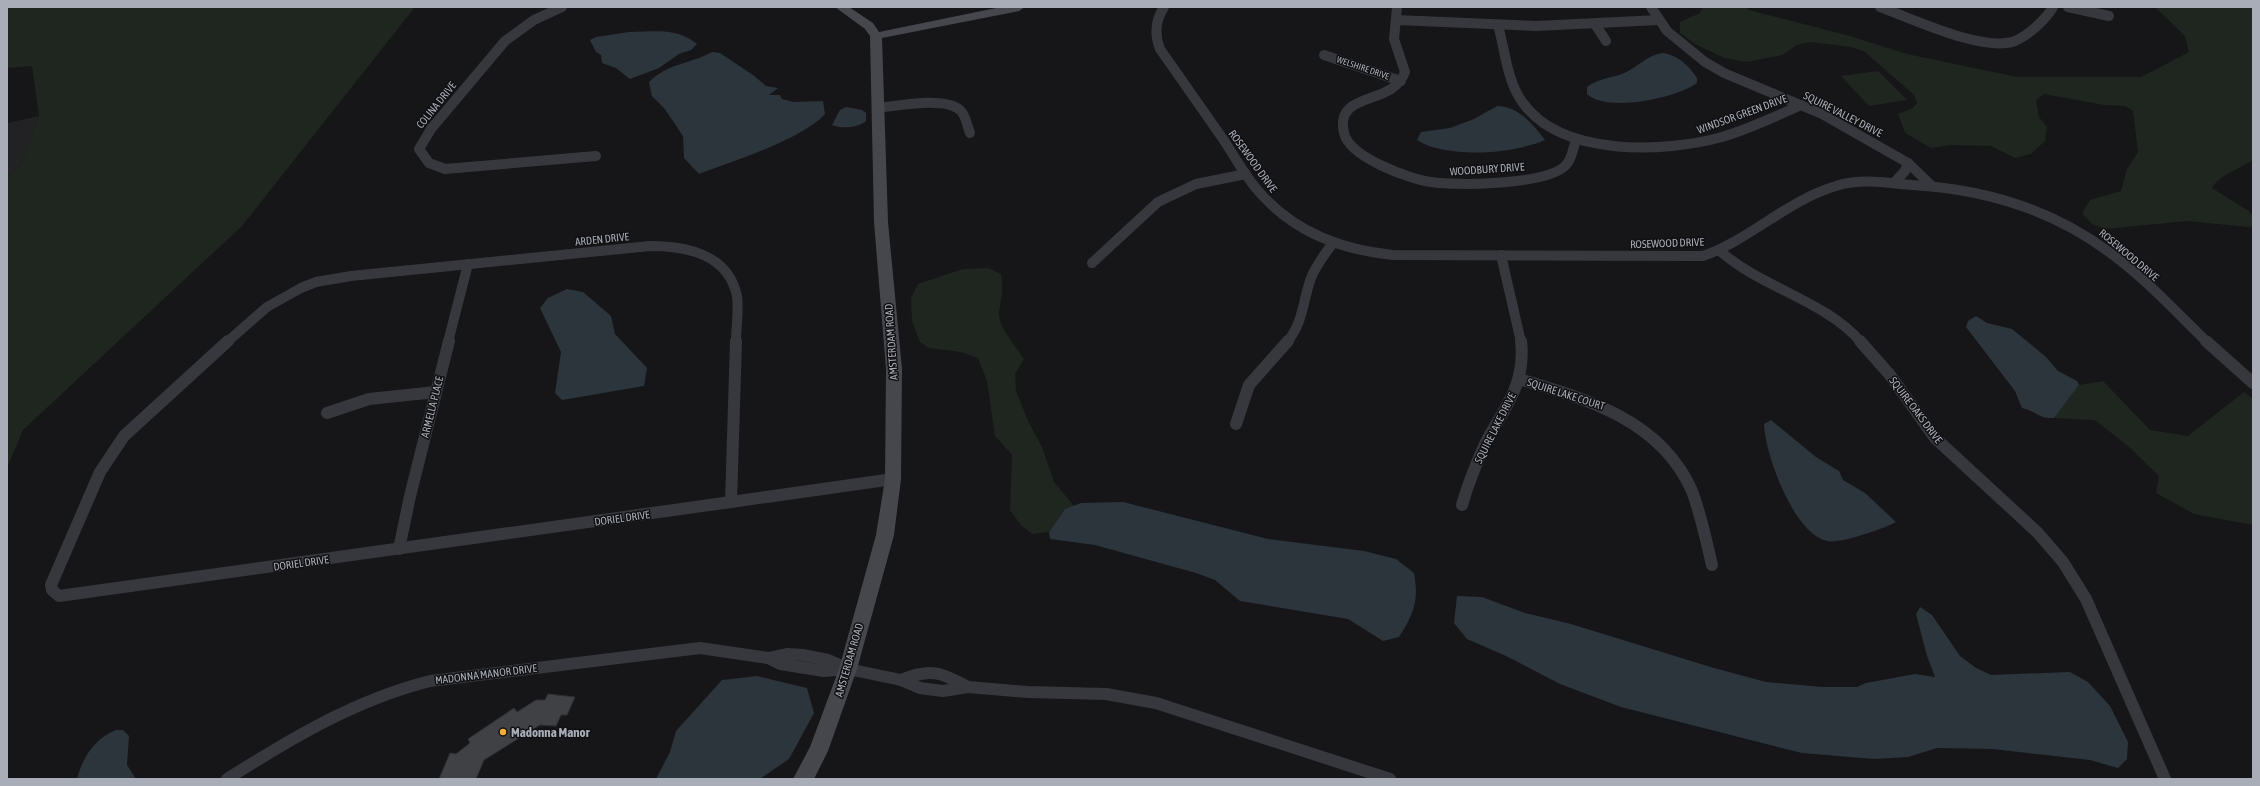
<svg xmlns="http://www.w3.org/2000/svg" width="2260" height="786" viewBox="0 0 2260 786" font-family="'Asap Condensed',sans-serif">
<rect width="100%" height="100%" fill="#161618"/>
<polygon fill="#222225" points="39,116 20,166 7,178 7,123"/>
<g fill="#1e261f">
<polygon points="7,7 415,7 242,226 23,430 7,468 7,178 20,166 39,116 32,66 7,68"/>
<path d="M 1703,7 L 1746,7 L 1749,10 L 1850,36 L 1907,54 L 2017,77 L 2141,77 L 2189,52 L 2185,36 L 2155,7 L 2253,7 L 2253,160 C 2241,168 2218,176 2212,188 L 2250,212 L 2253,216 L 2253,226 L 2248,227 L 2187,221 L 2105,229 L 2092,224 L 2082,213 L 2090,200 L 2121,191 L 2127,169 L 2138,152 L 2133,111 L 2125,106 L 2104,105 L 2044,94 L 2036,100 L 2039,117 L 2047,127 L 2045,141 L 2031,154 L 2015,158 L 1991,146 L 1952,145 L 1931,148 L 1905,133 L 1898,114 L 1913,108 L 1917,103 L 1914,95 L 1865,52 L 1851,47 L 1810,42 L 1797,45 L 1782,55 L 1747,62 L 1724,58 L 1695,44 L 1680,33 L 1680,22 L 1700,13 Z"/>
<polygon points="1878,71 1907,100 1869,106 1841,76"/>
<path d="M 988,268 L 1001,274 C 1004,293 1001,296 999,313 C 998,327 1017,348 1024,359 L 1015,374 L 1016,391 L 1028,421 L 1042,447 L 1054,482 L 1074,506 L 1065,509 L 1049,532 L 1032,534 L 1021,525 L 1010,510 L 1012,455 L 995,436 L 987,381 L 978,358 L 961,352 L 929,348 L 920,342 L 912,321 L 911,298 L 918,284 L 963,269 Z"/>
<polygon points="2103,381 2150,430 2188,436 2244,392 2253,399 2253,525 2194,514 2156,493 2159,476 2128,446 2095,420 2054,418 2079,385"/>
</g>
<g fill="#2c353c">
<path d="M 629,32 C 655,32 676,27 697,44 L 691,50 L 679,54 L 659,68 L 630,79 L 616,68 L 602,63 L 601,55 L 596,52 L 590,40 L 596,37 Z"/>
<path d="M 712,52 L 720,53 L 753,75 L 766,86 L 778,88 L 769,95 L 780,95 L 782,99 L 793,102 L 823,101 L 825,114 C 803,139 731,162 699,174 L 684,158 L 683,136 L 664,108 L 652,96 L 649,82 C 670,62 688,65 712,52 Z"/>
<path d="M 1664,53 C 1679,56 1689,66 1697,78 L 1697,83 C 1677,98 1607,113 1587,94 L 1587,87 C 1597,79 1610,78 1622,74 C 1637,68 1648,54 1664,53 Z"/>
<path d="M 1497,106 C 1518,106 1533,124 1545,140 C 1514,154 1446,159 1417,140 L 1421,132 L 1450,128 L 1474,119 Z"/>
<path d="M 846,107 L 862,110 L 866,113 L 866,121 C 857,128 843,129 832,125 L 840,110 Z"/>
<polygon points="567,289 583,292 611,316 615,334 647,368 644,386 562,400 555,393 561,352 540,308 548,298"/>
<path d="M 1976,316 L 1987,323 L 2012,329 L 2046,357 L 2058,371 L 2077,381 L 2079,385 L 2054,418 C 2038,419 2037,411 2022,408 L 2015,391 L 1966,327 L 1968,321 Z"/>
<path d="M 1771,420 L 1816,457 L 1839,471 L 1843,480 L 1865,493 L 1896,522 C 1883,529 1840,544 1827,541 C 1794,534 1765,455 1764,424 Z"/>
<path d="M 1123,502 L 1268,539 L 1364,551 L 1396,559 L 1414,573 C 1419,600 1414,614 1399,637 L 1383,641 L 1348,619 L 1240,601 L 1215,580 L 1196,573 L 1095,545 L 1050,539 L 1049,532 L 1065,509 L 1081,503 Z"/>
<polygon points="1457,596 1482,597 1525,613 1571,624 1714,668 1766,682 1822,687 1857,687 1866,683 1915,674 1935,677 1927,656 1916,614 1920,607 1932,615 1960,656 1976,668 1991,675 2070,672 2088,682 2110,706 2128,742 2127,759 2118,768 2090,760 1993,749 1937,748 1908,757 1874,759 1802,753 1621,707 1560,684 1506,656 1467,639 1454,623"/>
<polygon points="757,676 807,688 814,713 789,759 760,779 656,779 670,752 676,731 722,680"/>
<path d="M 116,730 L 123,730 L 129,736 L 127,765 L 136,779 L 77,779 C 83,757 94,739 116,730 Z"/>
</g>
<polygon fill="#404145" stroke="#303034" points="548,694 575,697 567,715 561,715 556,726 540,725 484,760 476,779 439,779 450,753 456,754 470,743 468,739 514,708 517,712 536,700 545,700"/>
<g fill="none" stroke-linecap="round" stroke-linejoin="round">
<g stroke="#37383d" stroke-width="10">
<polyline points="562,7 534,20 505,41 431,129 419,149 429,163 445,169 596,156"/>
<path d="M 1164,7 C 1155,21 1154,34 1160,49 C 1181,79 1202,109 1223,139 C 1235,157 1246,178 1261,194 C 1295,232 1343,250 1393,255 L 1703,256 C 1751,239 1788,200 1836,186 C 1861,178 1887,183 1912,185 C 1984,189 2051,209 2109,252 C 2145,278 2175,311 2207,342"/>
<path d="M 1397,7 L 1394,39 L 1405,72 C 1393,107 1334,90 1344,133 C 1349,157 1409,179 1431,182 C 1457,186 1548,185 1566,165 C 1572,159 1573,148 1576,140"/>
<polyline points="1651,7 1667,31 1705,62 1724,73 1822,114 1908,163 1932,186"/>
<path d="M 1880,7 C 1911,18 1984,53 2015,41 C 2028,36 2047,18 2053,7"/>
<polyline points="2068,7 2109,16"/>
<polyline points="1396,20 1536,26 1659,20"/>
<polyline points="1595,24 1606,41"/>
<path d="M 1498,25 C 1505,50 1507,82 1523,103 C 1562,157 1664,153 1722,137 C 1749,129 1775,117 1801,105"/>
<polyline points="1324,55 1401,81"/>
<path d="M 877,108 C 897,106 944,96 960,110 C 966,115 967,126 970,133"/>
<polyline points="1894,183 1905,171 1908,163"/>
<path d="M 1720,251 C 1762,288 1824,300 1861,342"/>
<polyline points="1501,255 1521,342"/>
<polyline points="1092,263 1158,202 1196,184 1246,174"/>
<path d="M 227,342 L 267,307 L 301,288 L 316,282 L 351,276 L 650,246 C 687,246 728,254 737,296 C 739,310 736,328 736,342"/>
<polyline points="448,342 468,264"/>
<path d="M 1287,342 C 1303,324 1303,300 1311,278 C 1316,265 1325,254 1333,243"/>
</g>
<g stroke="#37383d" stroke-width="12">
<polyline points="228,341 124,436 100,472 51,585 52,590 59,596 731,502"/>
<polyline points="1860,341 1890,375 1935,438 2037,532 2063,562 2086,599 2165,779"/>
<polyline points="2206,341 2253,383"/>
<path d="M 1519,379 C 1587,399 1661,420 1692,491 C 1701,515 1706,540 1712,565"/>
<polyline points="327,413 369,399 436,392"/>
<polyline points="1236,424 1249,385 1288,341"/>
<polyline points="731,502 736,341"/>
<polyline points="731,502 893,479"/>
<path d="M 1462,505 C 1468,484 1476,464 1485,444 C 1504,408 1526,385 1521,341"/>
<polyline points="399,549 410,496 449,341"/>
<polyline points="768,658 787,654 803,655 828,660 848,669 901,680 920,688 943,691 968,687 1028,692 1106,694 1156,703 1390,779"/>
<path d="M 901,680 C 930,668 941,672 968,687"/>
<path d="M 227,779 C 292,738 355,700 430,681 L 700,648 L 768,658 L 780,664 L 824,671 L 848,669"/>
</g>
<polygon fill="#45474d" fill-rule="evenodd" points="835,7 849,7 873,23 879,32 1001,7 1025,7 1019,11 882,38 888,222 902,369 901,479 894,535 857,669 828,751 814,779 793,779 810,747 839,669 876,535 885,479 886,369 874,222 870,36 865,29"/>
</g>
<circle fill="#f2b134" stroke="#111113" stroke-width="1.5" cx="503" cy="732" r="4"/>
<g text-anchor="middle" dominant-baseline="central" stroke-width="3" stroke-linejoin="round" paint-order="stroke">
<g font-size="9" fill="#a8adb8" stroke="#111113">
<text transform="translate(1363 68) rotate(19)">WELSHIRE DRIVE</text>
</g>
<g font-size="11" fill="#a8adb8" stroke="#111113">
<text transform="translate(436 105) rotate(-51)">COLINA DRIVE</text>
<text transform="translate(1742 114) rotate(-20)">WINDSOR GREEN DRIVE</text>
<text transform="translate(1843 114) rotate(27)">SQUIRE VALLEY DRIVE</text>
<text transform="translate(1253 161) rotate(54)">ROSEWOOD DRIVE</text>
<text transform="translate(1487 169) rotate(-4)">WOODBURY DRIVE</text>
<text transform="translate(602 239) rotate(-6)">ARDEN DRIVE</text>
<text transform="translate(1667 243) rotate(-2)">ROSEWOOD DRIVE</text>
<text transform="translate(2129 255) rotate(40)">ROSEWOOD DRIVE</text>
<text transform="translate(891 342) rotate(-94)">AMSTERDAM ROAD</text>
<text transform="translate(1566 394) rotate(18)">SQUIRE LAKE COURT</text>
<text transform="translate(432 407) rotate(-76)">ARMELLA PLACE</text>
<text transform="translate(1916 410) rotate(53)">SQUIRE OAKS DRIVE</text>
<text transform="translate(1495 428) rotate(-63)">SQUIRE LAKE DRIVE</text>
<text transform="translate(622 518) rotate(-8)">DORIEL DRIVE</text>
<text transform="translate(301 563) rotate(-8)">DORIEL DRIVE</text>
<text transform="translate(849 660) rotate(-74)">AMSTERDAM ROAD</text>
<text transform="translate(486 674) rotate(-7)">MADONNA MANOR DRIVE</text>
</g>
<g font-size="13" font-weight="bold" fill="#a8adb8" stroke="#111113" text-anchor="start">
<text x="511" y="732">Madonna Manor</text>
</g>
</g>
<rect width="2260" height="786" fill="none" stroke="#a8adb8" stroke-width="16"/>
</svg>
